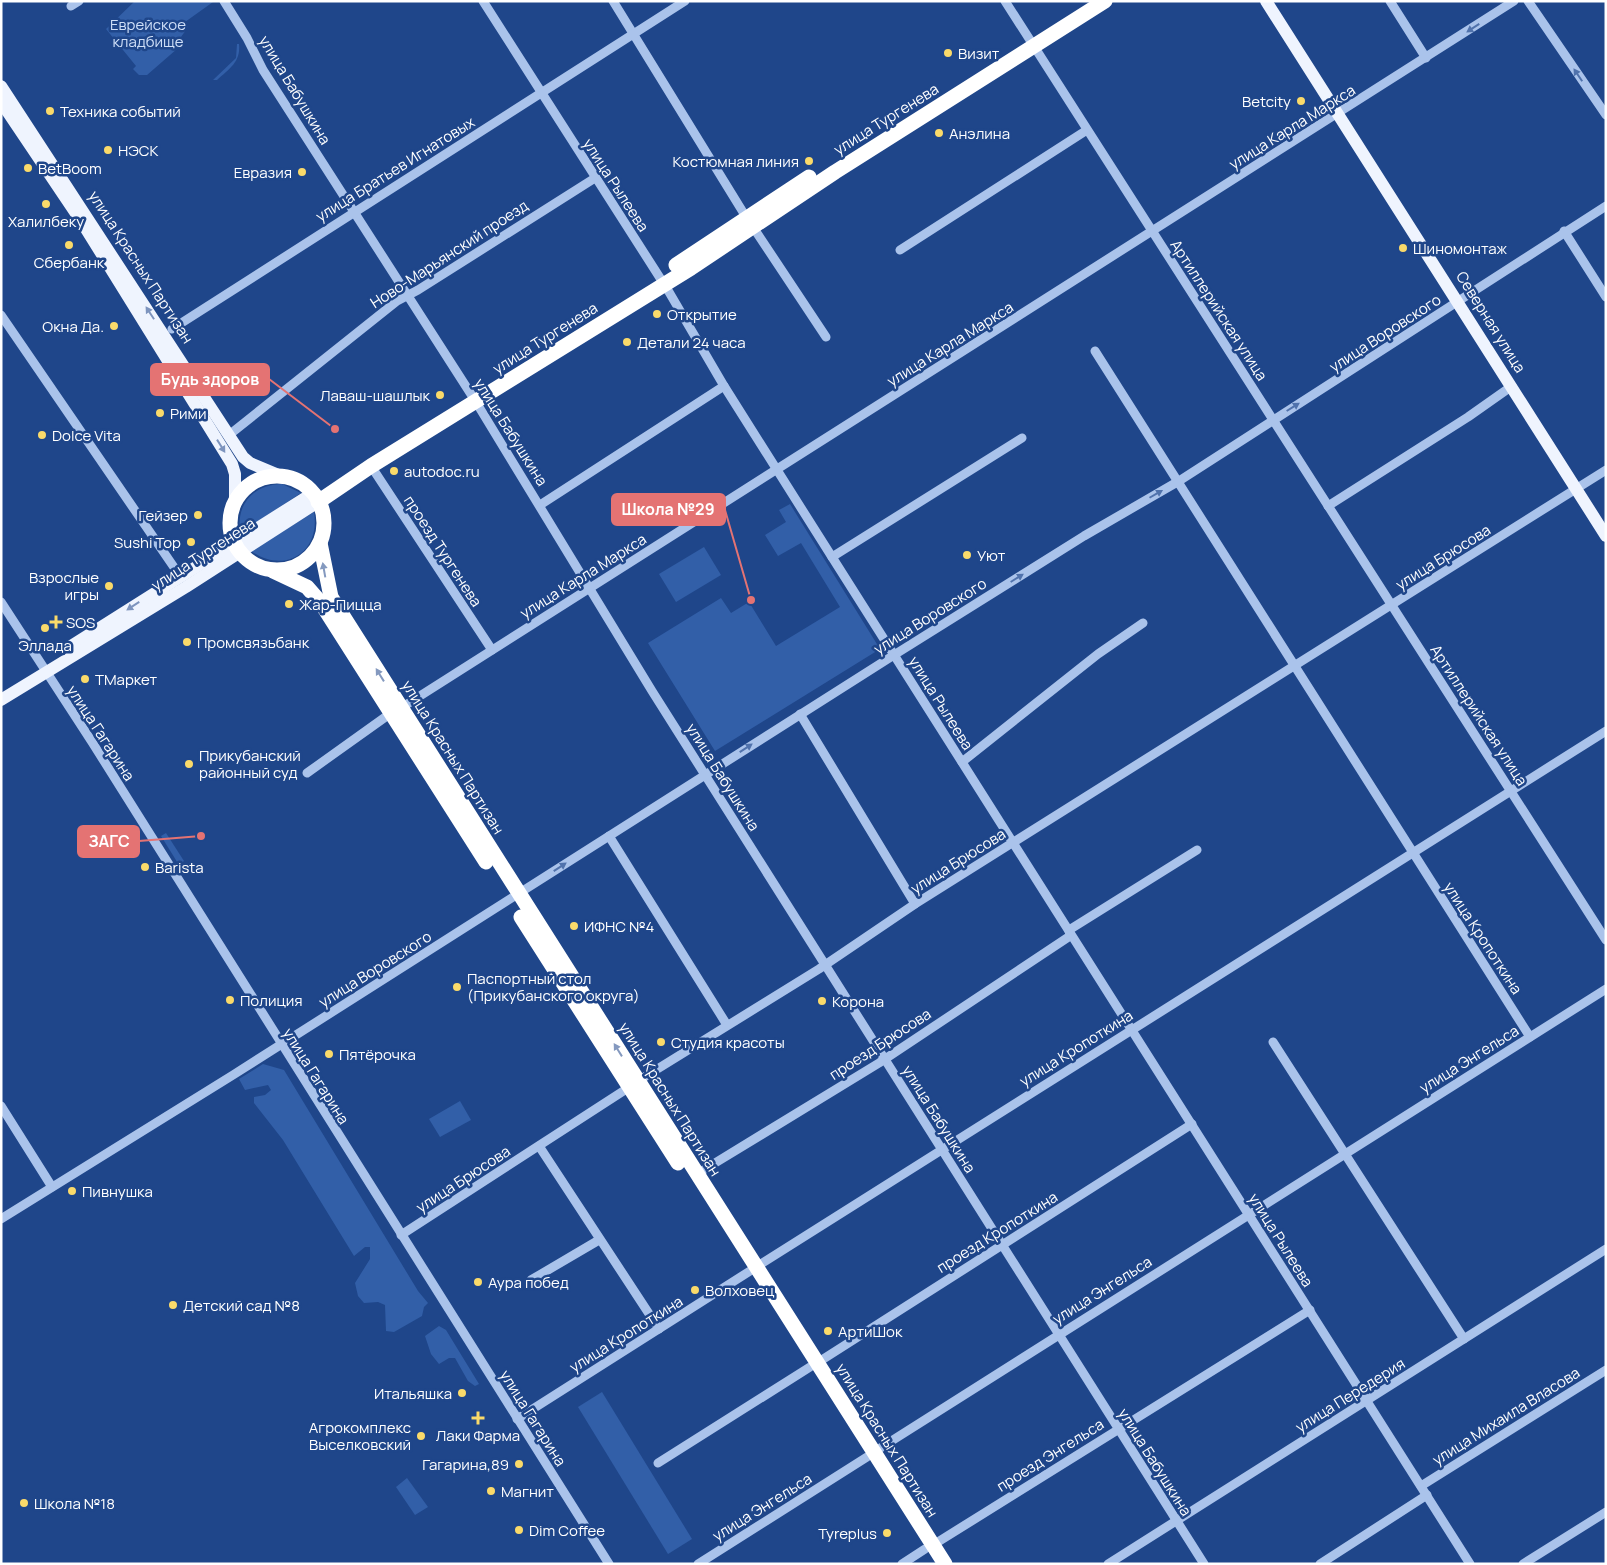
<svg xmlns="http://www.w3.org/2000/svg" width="1607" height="1565" viewBox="0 0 1607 1565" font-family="Manrope,sans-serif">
<rect width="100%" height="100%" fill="#1f468a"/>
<g fill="#325fa8">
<polygon points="135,1 212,1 213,2 185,22 188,27 181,37 185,42 147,75 139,75 133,69 136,66 106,29"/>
<path d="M 237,44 L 239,44 C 241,62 229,69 217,80 L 213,80 L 236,58 Z"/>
<path d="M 282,484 L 301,493 L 240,533 C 236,504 253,485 282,484 Z"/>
<polygon points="790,504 880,649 715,751 648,643 721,598 731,613 749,602 776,646 840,607 801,543 778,556 765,535 786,522 779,510"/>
<path d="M 314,512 C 321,552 284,575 251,551 Z"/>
<polygon points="704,547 721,575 676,602 659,574"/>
<polygon points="166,833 184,861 179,865 161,836"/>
<polygon points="263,1064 284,1070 418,1291 428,1303 424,1307 422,1316 394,1332 386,1331 385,1305 378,1302 364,1303 358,1296 355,1283 370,1259 370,1247 365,1247 354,1256 283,1140 254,1103 254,1097 265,1095 271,1090 268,1085 245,1090 239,1079"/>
<polygon points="460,1101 471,1120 440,1137 429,1119"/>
<polygon points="439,1326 446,1330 479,1384 475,1386 468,1381 455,1358 449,1358 439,1364 431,1354 425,1336"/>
<polygon points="602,1392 692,1539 668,1554 578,1407"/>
<polygon points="407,1478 428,1507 415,1515 396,1487"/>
</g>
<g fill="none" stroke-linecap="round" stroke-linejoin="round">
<g stroke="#aac3eb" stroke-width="9">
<polyline points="224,1 247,38 263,70 476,402 652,691 1204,1564"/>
<polyline points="483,1 669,292 724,386 832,557 1470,1564"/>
<polyline points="613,1 746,217"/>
<polyline points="1005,1 1606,940"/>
<polyline points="1390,1 1426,58"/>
<polyline points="1528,1 1606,115"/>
<polyline points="71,6 79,1"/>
<polyline points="753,227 826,337"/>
<polyline points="1564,231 1606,297"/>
<polyline points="900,250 1087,130"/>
<polyline points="1,315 180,576"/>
<polyline points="172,329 685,1"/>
<polyline points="1095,351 1530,1037"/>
<polyline points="229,435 397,301 418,290 595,178"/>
<polyline points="371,466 492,650"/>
<polyline points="540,505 724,386"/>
<polyline points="1328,506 1468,417 1512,386"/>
<polyline points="832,557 1022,438"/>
<polyline points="1,602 92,742 609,1564"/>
<polyline points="401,708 1514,1"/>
<polyline points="800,714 915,904"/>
<polyline points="962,762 1098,654 1143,623"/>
<polyline points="307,773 391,713"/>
<polyline points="609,836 727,1025"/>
<polyline points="1273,1042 1464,1339"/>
<polyline points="638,1081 819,969 915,904 1606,470"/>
<polyline points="1,1106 52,1187"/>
<polyline points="539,1146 659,1329"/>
<polyline points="697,1174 879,1063 1070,936 1069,930 1197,850"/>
<polyline points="1,1219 233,1075 894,655 1084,536 1179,481 1606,206"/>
<polyline points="401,1235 628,1088"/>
<polyline points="756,1267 1606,731"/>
<polyline points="531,1280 599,1240"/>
<polyline points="817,1363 1192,1124"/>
<polyline points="517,1419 750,1271"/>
<polyline points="874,1452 1606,989"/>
<polyline points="658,1463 810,1367"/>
<polyline points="1421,1486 1606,1370"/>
<polyline points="933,1545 1310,1310"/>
<polyline points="698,1564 867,1457"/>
<polyline points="902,1564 925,1549"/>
<polyline points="1108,1564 1606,1249"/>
<polyline points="1320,1564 1427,1495"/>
<polyline points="1523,1564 1606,1512"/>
</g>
<g stroke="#eff4fe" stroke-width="12">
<polyline points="1266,1 1606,536"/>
<polyline points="1,86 243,457 250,463 281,476"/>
<polyline points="1,102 83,224 232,464 235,474 235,502"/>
<polyline points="71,646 313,493"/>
<polyline points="1,700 186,587 318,502"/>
</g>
<g stroke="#fff" stroke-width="15">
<polyline points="676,265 809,177"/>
<circle cx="277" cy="523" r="47"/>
<polyline points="318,502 371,466 691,268 835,172 1105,1"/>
<polyline points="320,543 331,597 945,1564"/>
<polyline points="273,571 307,587 321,603 486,862"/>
<polyline points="521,917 678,1163"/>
</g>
</g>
<defs><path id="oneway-solid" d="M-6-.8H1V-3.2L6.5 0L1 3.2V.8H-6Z" transform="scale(1.25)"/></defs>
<g fill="#5072ac">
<use href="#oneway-solid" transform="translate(1473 28) rotate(147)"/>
<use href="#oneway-solid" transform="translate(1578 75) rotate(-124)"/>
<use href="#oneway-solid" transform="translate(1293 407) rotate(-32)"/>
<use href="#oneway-solid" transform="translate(1156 494) rotate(-30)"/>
<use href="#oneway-solid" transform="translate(1017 578) rotate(-32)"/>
<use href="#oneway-solid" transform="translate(746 748) rotate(-33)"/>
<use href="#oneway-solid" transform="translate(560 867) rotate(-33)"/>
</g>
<g fill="#7d94be">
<use href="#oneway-solid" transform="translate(150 313) rotate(-123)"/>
<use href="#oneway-solid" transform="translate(221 446) rotate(58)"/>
<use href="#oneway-solid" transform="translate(133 606) rotate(147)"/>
</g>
<g fill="#8499bf">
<use href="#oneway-solid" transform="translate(324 570) rotate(-100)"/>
<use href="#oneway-solid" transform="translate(380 675) rotate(-122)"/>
<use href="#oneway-solid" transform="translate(618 1050) rotate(-122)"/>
</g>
<g fill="#fada6a" stroke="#1f468a" stroke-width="2">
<circle cx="948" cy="53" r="5"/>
<circle cx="1301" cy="101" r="5"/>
<circle cx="50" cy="111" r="5"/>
<circle cx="939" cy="133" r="5"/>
<circle cx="108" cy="150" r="5"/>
<circle cx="809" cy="161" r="5"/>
<circle cx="28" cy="168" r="5"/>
<circle cx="302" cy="172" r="5"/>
<circle cx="46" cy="204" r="5"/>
<circle cx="69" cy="245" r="5"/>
<circle cx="1403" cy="248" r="5"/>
<circle cx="657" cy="314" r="5"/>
<circle cx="114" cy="326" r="5"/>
<circle cx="627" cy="342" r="5"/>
<circle cx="440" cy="395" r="5"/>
<circle cx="160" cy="413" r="5"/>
<circle cx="42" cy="435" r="5"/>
<circle cx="394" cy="471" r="5"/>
<circle cx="198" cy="515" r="5"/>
<circle cx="191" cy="542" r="5"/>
<circle cx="967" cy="555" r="5"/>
<circle cx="109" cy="586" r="5"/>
<circle cx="289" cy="604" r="5"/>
<path d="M53.5 614.5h5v5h5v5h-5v5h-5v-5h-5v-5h5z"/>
<circle cx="45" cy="628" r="5"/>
<circle cx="187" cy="642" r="5"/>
<circle cx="85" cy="679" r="5"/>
<circle cx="189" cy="764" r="5"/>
<circle cx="145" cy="867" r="5"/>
<circle cx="574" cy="926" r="5"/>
<circle cx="457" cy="987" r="5"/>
<circle cx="230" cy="1000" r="5"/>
<circle cx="822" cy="1001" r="5"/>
<circle cx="661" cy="1042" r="5"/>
<circle cx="329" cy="1054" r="5"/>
<circle cx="72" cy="1191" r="5"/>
<circle cx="478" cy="1282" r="5"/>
<circle cx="695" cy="1290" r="5"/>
<circle cx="173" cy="1305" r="5"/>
<circle cx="828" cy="1331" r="5"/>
<circle cx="462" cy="1393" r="5"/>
<path d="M475.5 1410.5h5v5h5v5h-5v5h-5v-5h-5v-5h5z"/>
<circle cx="421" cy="1436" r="5"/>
<circle cx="519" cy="1464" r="5"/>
<circle cx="491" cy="1491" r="5"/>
<circle cx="24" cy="1503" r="5"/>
<circle cx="519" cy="1530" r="5"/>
<circle cx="887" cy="1533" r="5"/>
</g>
<g text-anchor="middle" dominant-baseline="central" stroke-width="5" stroke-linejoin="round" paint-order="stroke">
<g font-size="15" fill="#cfdff8" stroke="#1f468a">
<text x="148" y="24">Еврейское<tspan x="148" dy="17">кладбище</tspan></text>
</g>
<g font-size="15" fill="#fff" stroke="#1f468a" text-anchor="start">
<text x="958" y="53">Визит</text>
<text x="1291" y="101" text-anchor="end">Betcity</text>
<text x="60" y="111">Техника событий</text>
<text x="949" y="133">Анэлина</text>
<text x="118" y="150">НЭСК</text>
<text x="799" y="161" text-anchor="end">Костюмная линия</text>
<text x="38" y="168">BetBoom</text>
<text x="292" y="172" text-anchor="end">Евразия</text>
<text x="46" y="221" text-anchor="middle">Халилбеку</text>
<text x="1413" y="248">Шиномонтаж</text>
<text x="69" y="262" text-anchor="middle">Сбербанк</text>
<text x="667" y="314">Открытие</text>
<text x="104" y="326" text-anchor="end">Окна Да.</text>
<text x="637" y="342">Детали 24 часа</text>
<text x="430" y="395" text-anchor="end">Лаваш-шашлык</text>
<text x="170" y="413">Рими</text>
<text x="52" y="435">Dolce Vita</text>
<text x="404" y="471">autodoc.ru</text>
<text x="188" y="515" text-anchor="end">Гейзер</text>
<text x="181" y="542" text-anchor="end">Sushi Top</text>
<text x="977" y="555">Уют</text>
<text x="99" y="577" text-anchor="end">Взрослые<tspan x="99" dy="17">игры</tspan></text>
<text x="299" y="604">Жар-Пицца</text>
<text x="66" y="622">SOS</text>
<text x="197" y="642">Промсвязьбанк</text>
<text x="45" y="645" text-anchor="middle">Эллада</text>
<text x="95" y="679">ТМаркет</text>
<text x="199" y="755">Прикубанский<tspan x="199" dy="17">районный суд</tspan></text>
<text x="155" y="867">Barista</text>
<text x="584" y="926">ИФНС №4</text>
<text x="467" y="978">Паспортный стол<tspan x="467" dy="17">(Прикубанского округа)</tspan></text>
<text x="240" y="1000">Полиция</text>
<text x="832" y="1001">Корона</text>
<text x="671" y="1042">Студия красоты</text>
<text x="339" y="1054">Пятёрочка</text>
<text x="82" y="1191">Пивнушка</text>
<text x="488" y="1282">Аура побед</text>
<text x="705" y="1290">Волховец</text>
<text x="183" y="1305">Детский сад №8</text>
<text x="838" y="1331">АртиШок</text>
<text x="452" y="1393" text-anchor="end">Итальяшка</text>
<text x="411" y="1427" text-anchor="end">Агрокомплекс<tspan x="411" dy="17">Выселковский</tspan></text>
<text x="478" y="1435" text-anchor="middle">Лаки Фарма</text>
<text x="509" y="1464" text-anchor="end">Гагарина,89</text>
<text x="501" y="1491">Магнит</text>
<text x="34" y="1503">Школа №18</text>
<text x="529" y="1530">Dim Coffee</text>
<text x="877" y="1533" text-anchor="end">Tyreplus</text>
</g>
<g font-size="15" fill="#fff" stroke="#1f468a">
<text transform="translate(295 90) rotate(59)">улица Бабушкина</text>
<text transform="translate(886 119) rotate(-32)">улица Тургенева</text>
<text transform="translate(1292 127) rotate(-32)">улица Карла Маркса</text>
<text transform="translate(395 169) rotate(-32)">улица Братьев Игнатовых</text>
<text transform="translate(616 185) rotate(57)">улица Рылеева</text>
<text transform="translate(449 254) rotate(-33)">Ново-Марьянский проезд</text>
<text transform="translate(141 267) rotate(57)">улица Красных Партизан</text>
<text transform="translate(1219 310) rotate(57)">Артиллерийская улица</text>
<text transform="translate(1491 322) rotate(58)">Северная улица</text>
<text transform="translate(1385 333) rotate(-33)">улица Воровского</text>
<text transform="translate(545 338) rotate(-32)">улица Тургенева</text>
<text transform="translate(950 344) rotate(-32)">улица Карла Маркса</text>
<text transform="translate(511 432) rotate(58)">улица Бабушкина</text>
<text transform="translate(443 551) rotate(57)">проезд Тургенева</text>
<text transform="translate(203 554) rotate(-33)">улица Тургенева</text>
<text transform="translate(1443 557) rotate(-32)">улица Брюсова</text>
<text transform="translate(583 576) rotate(-32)">улица Карла Маркса</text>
<text transform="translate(930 616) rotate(-32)">улица Воровского</text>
<text transform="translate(941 703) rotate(58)">улица Рылеева</text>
<text transform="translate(1479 715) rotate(57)">Артиллерийская улица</text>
<text transform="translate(101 733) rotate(57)">улица Гагарина</text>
<text transform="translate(453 757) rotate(58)">улица Красных Партизан</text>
<text transform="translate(723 777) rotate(58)">улица Бабушкина</text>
<text transform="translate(958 861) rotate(-32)">улица Брюсова</text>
<text transform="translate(1483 938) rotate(57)">улица Кропоткина</text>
<text transform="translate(375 969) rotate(-32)">улица Воровского</text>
<text transform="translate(880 1044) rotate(-33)">проезд Брюсова</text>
<text transform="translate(1076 1048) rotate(-32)">улица Кропоткина</text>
<text transform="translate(1469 1059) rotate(-32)">улица Энгельса</text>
<text transform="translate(316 1076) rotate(58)">улица Гагарина</text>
<text transform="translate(670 1099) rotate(58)">улица Красных Партизан</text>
<text transform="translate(939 1119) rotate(58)">улица Бабушкина</text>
<text transform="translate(463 1179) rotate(-33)">улица Брюсова</text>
<text transform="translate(997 1232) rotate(-32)">проезд Кропоткина</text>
<text transform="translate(1281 1240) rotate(58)">улица Рылеева</text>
<text transform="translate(1102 1290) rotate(-32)">улица Энгельса</text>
<text transform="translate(626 1334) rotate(-32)">улица Кропоткина</text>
<text transform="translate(1350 1395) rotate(-32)">улица Передерия</text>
<text transform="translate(1506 1416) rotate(-32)">улица Михаила Власова</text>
<text transform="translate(533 1418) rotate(58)">улица Гагарина</text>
<text transform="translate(887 1440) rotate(58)">улица Красных Партизан</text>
<text transform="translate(1050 1455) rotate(-32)">проезд Энгельса</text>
<text transform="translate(1155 1462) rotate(58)">улица Бабушкина</text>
<text transform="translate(762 1507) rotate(-32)">улица Энгельса</text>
</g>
</g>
<path fill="none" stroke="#e47373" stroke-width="2" d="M335 429L269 379M751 600L725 510M201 836L139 841"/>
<g fill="#e47373" stroke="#1f468a" stroke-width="2">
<circle cx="335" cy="429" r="5"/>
<circle cx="751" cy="600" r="5"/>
<circle cx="201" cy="836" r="5"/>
</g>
<g fill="#e47373" stroke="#e47373" stroke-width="2">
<rect x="151" y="364" width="118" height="31" rx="5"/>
<rect x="612" y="494" width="113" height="31" rx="5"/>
<rect x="78" y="826" width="61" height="31" rx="5"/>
</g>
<g font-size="16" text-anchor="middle" font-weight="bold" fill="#fff">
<text x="210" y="385">Будь здоров</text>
<text x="668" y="515">Школа №29</text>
<text x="109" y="847">ЗАГС</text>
</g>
<rect width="1607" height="1565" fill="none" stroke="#ffffff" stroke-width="5"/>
</svg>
